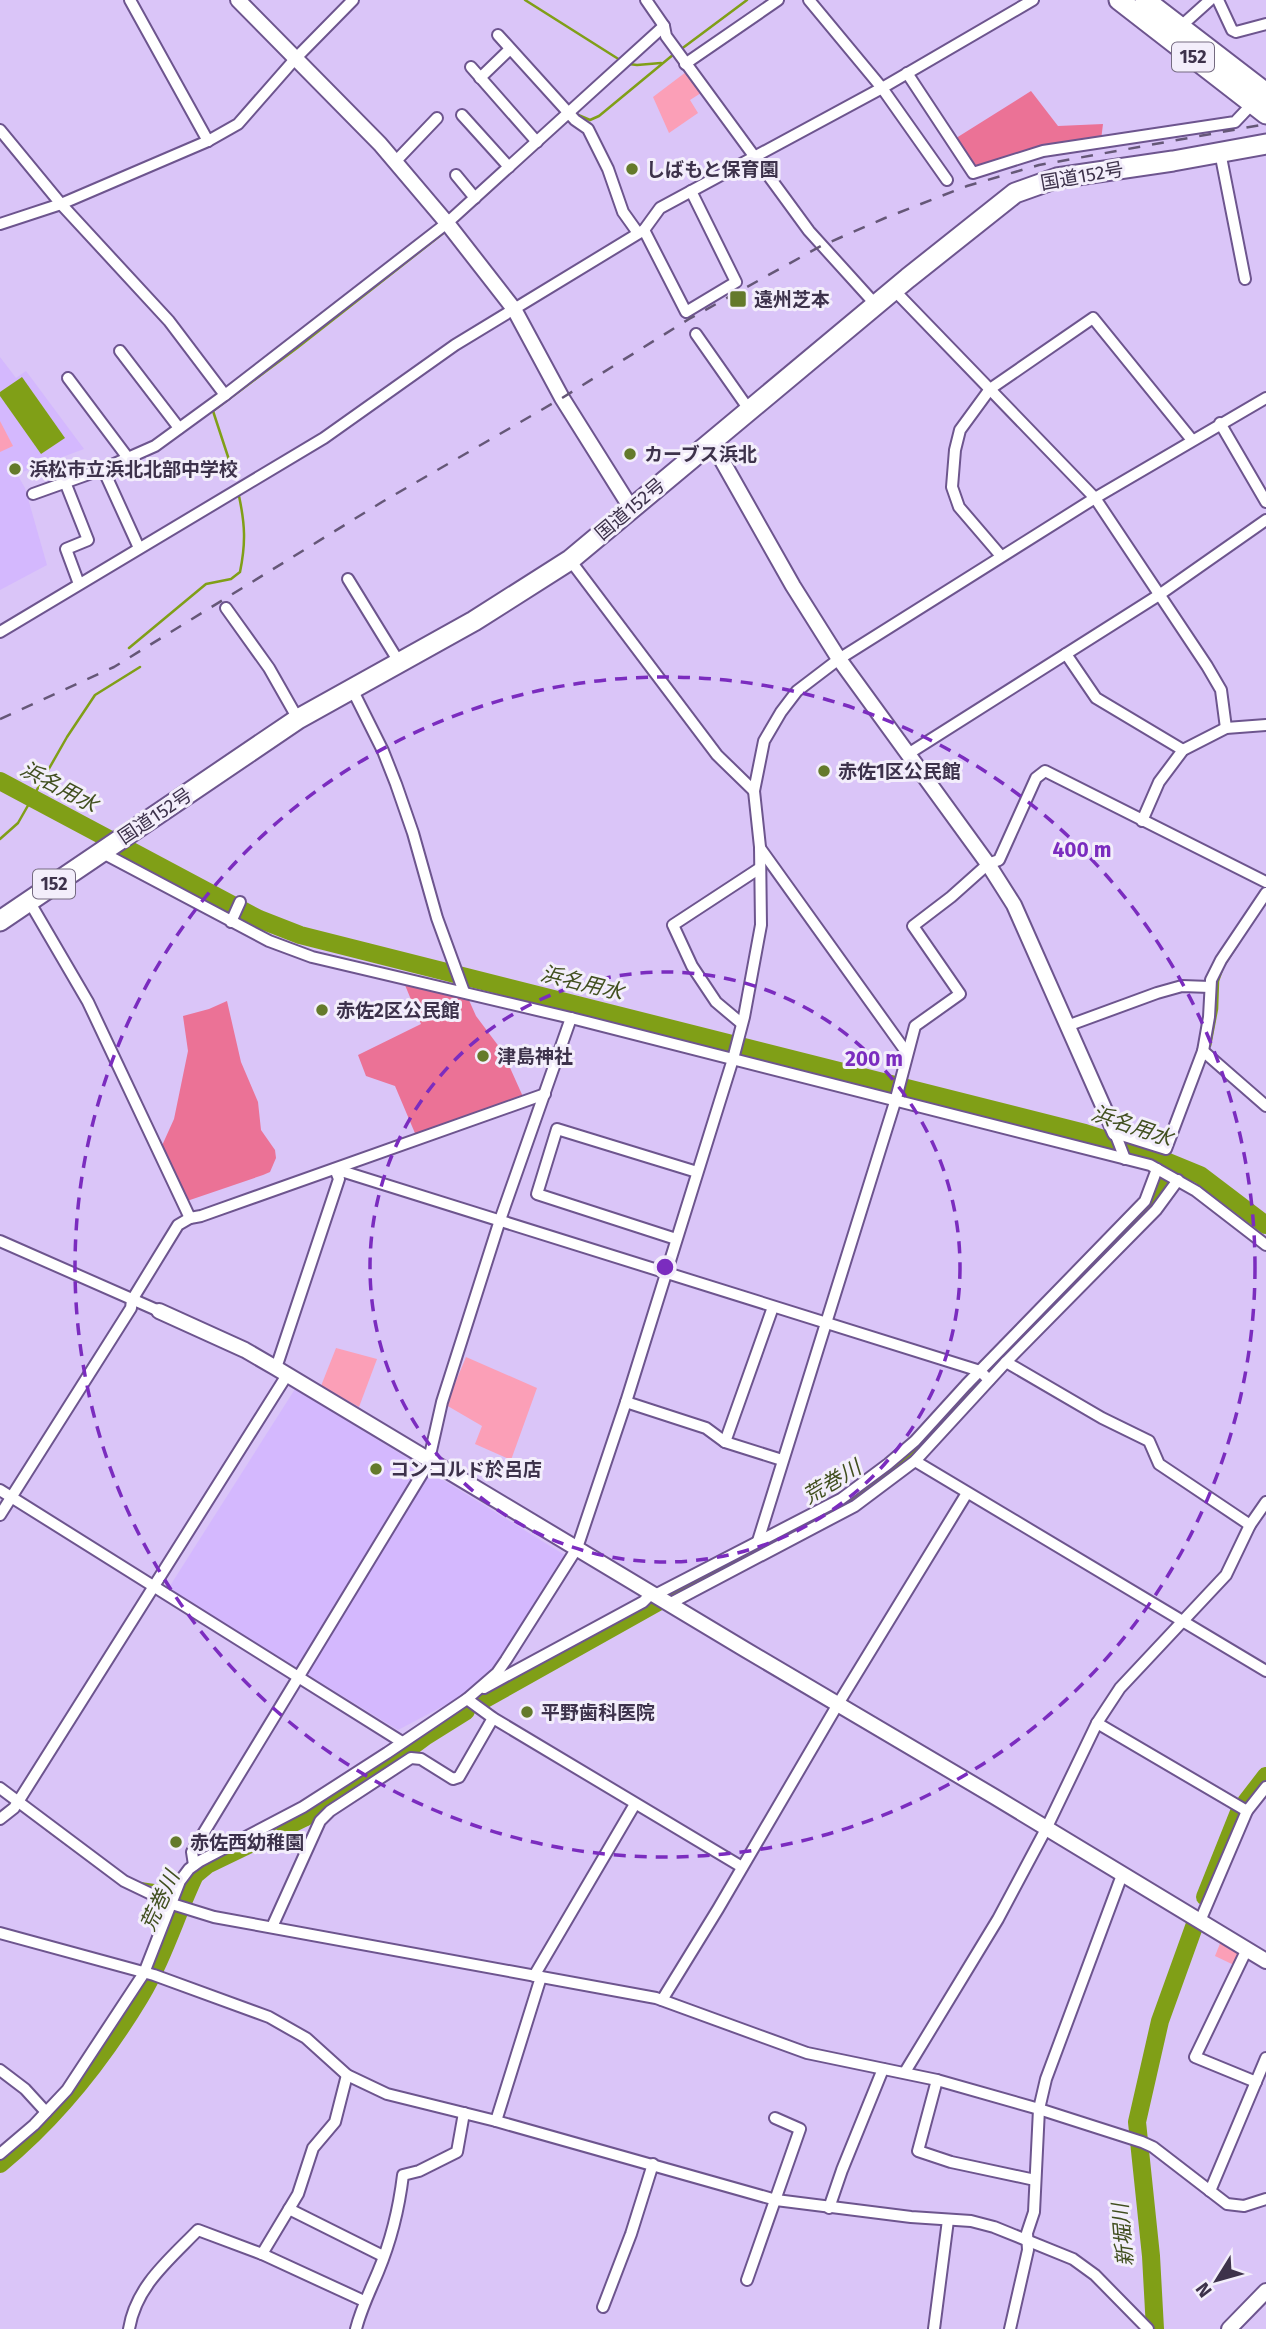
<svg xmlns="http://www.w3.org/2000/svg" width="1266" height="2329" viewBox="0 0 1266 2329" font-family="'Fira Sans','Noto Sans JP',sans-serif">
<rect width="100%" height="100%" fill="#dac5f8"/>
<g fill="#d4b8fe">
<polygon points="0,357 16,378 26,371 84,449 17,474 25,488 47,565 0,590"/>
<polygon points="295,1389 568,1557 496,1666 470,1692 398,1730 168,1589"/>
</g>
<g fill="#fb9fb7">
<polygon points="686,72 701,93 690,100 698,113 669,133 653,97"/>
<polygon points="0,421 13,446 0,452"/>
<polygon points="336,1348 377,1359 359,1407 321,1386"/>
<polygon points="466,1357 537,1388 511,1460 475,1444 482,1426 446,1405"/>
<polygon points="1221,1941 1242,1954 1236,1966 1215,1956"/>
</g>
<g fill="#eb7296">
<polygon points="1031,91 1058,126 1103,124 1101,140 973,170 953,140"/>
<polygon points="405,985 468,998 476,1016 503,1052 524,1099 417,1138 395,1086 366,1076 358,1055 421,1024"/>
<polygon points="227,1001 241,1062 258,1102 261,1130 275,1150 276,1158 270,1172 263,1175 187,1201 160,1150 174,1119 188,1051 183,1016 209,1009"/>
</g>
<polygon fill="#809f17" points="22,377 65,438 41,454 0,396 0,392"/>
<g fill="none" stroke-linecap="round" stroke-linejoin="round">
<g stroke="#809f17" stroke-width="2.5">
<polyline points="525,0 620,60"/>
<polyline points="680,50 747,0"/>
<polyline points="629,64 637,65 661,63"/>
<polyline points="576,114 590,120 599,116 674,54"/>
<polyline points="454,224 568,120"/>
<polyline points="234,475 213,411 297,348 446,231"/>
<path d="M 129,648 L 206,584 L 231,579 L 240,572 C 246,543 245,524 239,496"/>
<polyline points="0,839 18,823 67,737 95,695 140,667"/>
<polyline points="1210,1046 1217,1009 1218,981 1223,967 1238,944"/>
<polyline points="47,1830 115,1880"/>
<polyline points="139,1883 174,1888"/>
<polyline points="180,1889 188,1890"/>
</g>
<g stroke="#809f17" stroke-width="18">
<polyline points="0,781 259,919 300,935 1085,1133 1144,1152 1200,1175 1266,1225"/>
<polyline points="480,1702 669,1596 816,1520 872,1487 922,1440 1103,1253 1153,1206 1167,1181"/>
<polyline points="1246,1802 1266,1776"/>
<polyline points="1205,1897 1239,1812"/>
<path d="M 0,2164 C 57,2117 102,2060 140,1997 C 163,1959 176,1915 195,1875 L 207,1865 L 304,1818 L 363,1783 L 426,1736 L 466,1711"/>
<polyline points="1155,2329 1151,2256 1137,2122 1160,2021 1195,1924"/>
</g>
<defs>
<g id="minor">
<polyline points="130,0 208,141"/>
<polyline points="646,0 664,26 666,36 809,231 876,305"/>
<polyline points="809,0 882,88 947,180"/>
<polyline points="1218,0 1232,30 1236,32 1266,24"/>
<polyline points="1180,27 1210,0"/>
<polyline points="498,35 575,120 588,129 608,169 623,212 638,233"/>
<polyline points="685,64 778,0"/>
<polyline points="471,67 537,142"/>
<polyline points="907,73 973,173 1043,151 1235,122 1253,103"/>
<polyline points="480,78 510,49"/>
<polyline points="462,115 509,167"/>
<polyline points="0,130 61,204 169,321 225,395"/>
<polyline points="1220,152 1245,279"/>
<polyline points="395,162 437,118"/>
<polyline points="456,175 475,198"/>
<polyline points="0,224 61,204 208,141 238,124 295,59 353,0"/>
<polyline points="644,230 686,312 736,282 691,191"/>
<polyline points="894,290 1095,498 1207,666 1221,690 1226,728"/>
<polyline points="696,334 750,411"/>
<polyline points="120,351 179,428"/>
<polyline points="68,378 128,458"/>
<polyline points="1220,423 1266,502"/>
<polyline points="103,469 139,548"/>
<polyline points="65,482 88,540 66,549 79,584"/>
<polyline points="33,494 103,469 155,446 225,395 447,223 664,26"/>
<polyline points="1001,556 959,507 952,487 955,450 960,430 990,389 1093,318 1192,440"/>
<polyline points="570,560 717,755 754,791"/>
<polyline points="348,579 399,662"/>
<polyline points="226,608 269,668 298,719"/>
<polyline points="0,632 324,438 455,345 644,230 660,208 882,88 1033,0"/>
<polyline points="1066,654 1096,698 1183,750"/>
<polyline points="352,689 383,751 396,784 413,833 437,918 464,992"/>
<polyline points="908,754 1159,595 1266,520"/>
<polyline points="1142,821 1159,782 1183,750 1226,728 1266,725"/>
<polyline points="760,848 907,1053"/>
<polyline points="101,852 269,941 312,957 571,1018 1150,1165 1196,1191 1266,1245"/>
<polyline points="29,901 88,1002 190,1218"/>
<polyline points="231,922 240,902"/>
<polyline points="741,1023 716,1002 692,966 673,925 760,868"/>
<polyline points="1067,1026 1157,993 1182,986 1210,987"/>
<polyline points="1203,1051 1266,1106"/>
<polyline points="1115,1133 1166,1149 1203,1051 1209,1017 1211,980 1221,960 1266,893"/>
<polyline points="1115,1133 1125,1159"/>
<polyline points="676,1239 537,1194 557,1129 697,1172"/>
<polyline points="0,1241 159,1311"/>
<polyline points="1006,1362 1102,1418 1149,1441 1159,1464 1250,1525"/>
<polyline points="276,1368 339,1179 335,1169 980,1371 989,1380"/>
<polyline points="626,1402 706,1428 725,1442 782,1460"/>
<polyline points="725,1442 773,1307"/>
<polyline points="915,1461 1266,1671"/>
<polyline points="0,1490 402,1742"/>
<polyline points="0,1515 131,1308 132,1300 178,1225 190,1218 201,1216 545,1094"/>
<polyline points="758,1541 895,1102 915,1026 960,994 913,926 951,897 988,864 999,860 1036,778 1045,771 1266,882"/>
<polyline points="655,1595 841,1499 888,1464 915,1441 966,1385 1145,1201 1157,1169"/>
<polyline points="669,1604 855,1506 915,1461 1006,1362 1156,1210 1178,1180"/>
<polyline points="484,1688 643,1602 652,1593"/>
<polyline points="467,1699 493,1718 742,1867"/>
<polyline points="1097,1723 1247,1811"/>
<polyline points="0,1788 124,1881 172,1904 214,1917 656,1998 807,2053 937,2080 1039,2109 1142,2142 1153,2147 1227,2204 1244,2206 1266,2199"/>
<polyline points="0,1819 14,1808 23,1794 287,1375"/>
<polyline points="194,1865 192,1852 428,1464 442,1402 500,1220 571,1018"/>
<polyline points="1200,1921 1247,1811 1266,1787"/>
<polyline points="272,1927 320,1821 330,1811 411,1758 421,1759 453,1779 459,1777 493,1718"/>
<polyline points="0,1933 154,1975 269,2017 306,2038 347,2075 387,2094 496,2121 776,2200 911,2217 971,2221 994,2227 1073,2259 1095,2275 1148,2329"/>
<polyline points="1247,1949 1195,2057 1256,2082"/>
<polyline points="534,1976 635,1804"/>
<polyline points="662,2000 718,1909 838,1704 967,1493"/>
<polyline points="0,2070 25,2089 46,2112"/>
<polyline points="905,2072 998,1919 1046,1829 1097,1723 1120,1688 1226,1575 1250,1525 1266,1502"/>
<polyline points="937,2080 918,2151 951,2162 1035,2180"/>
<polyline points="496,2121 541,1977"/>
<polyline points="0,2154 34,2125 67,2090 144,1973 180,1881 189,1869 200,1861 303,1807 387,1753 467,1699 497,1673 506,1660 577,1548 626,1402 733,1059 744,1017 761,925 760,847 754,791 764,741 781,712 797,691 839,659 1095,498 1266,398"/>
<polyline points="1210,2191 1266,2058"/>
<polyline points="829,2208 842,2170 883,2069"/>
<polyline points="289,2209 383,2256"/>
<polyline points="262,2254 364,2301"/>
<polyline points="747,2280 800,2129 775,2118"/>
<polyline points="603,2307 631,2234 653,2164"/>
<path d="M 129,2329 C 136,2286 169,2260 198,2230 L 262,2254 L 298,2194 L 313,2148 L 335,2122 L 347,2075"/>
<path d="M 356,2329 C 361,2309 370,2291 378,2272 C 391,2241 399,2208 403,2175 L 419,2171 L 457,2152 L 464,2113"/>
<polyline points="934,2329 948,2220"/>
<polyline points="1010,2329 1028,2250 1027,2233 1034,2212 1039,2109 1046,2079 1122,1875"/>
</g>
<g id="tertiary">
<polyline points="238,0 380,144 447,223 514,309 562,398 631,508"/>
<polyline points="711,441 793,586 839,659 988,864 1014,905 1115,1133"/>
<polyline points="159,1311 245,1350 276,1368 746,1650 995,1797 1266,1961"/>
<polyline points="1229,2329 1266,2291"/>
</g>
<g id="trunk">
<polyline points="1119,0 1266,114"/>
<polyline points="1145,0 1266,93"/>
<polyline points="0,921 298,719 474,621 570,560 908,278 1015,193 1057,178 1173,161 1266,144"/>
</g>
</defs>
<use href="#minor" stroke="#6d558e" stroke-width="14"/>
<use href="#tertiary" stroke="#6d558e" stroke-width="18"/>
<use href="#trunk" stroke="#6d558e" stroke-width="23"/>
<use href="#minor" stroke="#fff" stroke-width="10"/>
<use href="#tertiary" stroke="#fff" stroke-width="14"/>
<use href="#trunk" stroke="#fff" stroke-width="19"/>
<polyline stroke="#655777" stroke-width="2.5" stroke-dasharray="12 12" stroke-linecap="butt" points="0,719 114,667 382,502 562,398 689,319 821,246 885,218 967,186 1039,165 1266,124"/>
</g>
<g fill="none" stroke="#7b2cbf" stroke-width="3.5" stroke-dasharray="12 9">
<circle cx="665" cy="1267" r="295"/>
<circle cx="665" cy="1267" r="590"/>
</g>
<g fill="#647a2b" stroke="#f3eefb" stroke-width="2.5">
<circle cx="632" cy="169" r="7"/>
<rect x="729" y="290" width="18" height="18" rx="3.5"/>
<circle cx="630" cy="454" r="7"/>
<circle cx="15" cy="469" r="7"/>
<circle cx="824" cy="771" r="7"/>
<circle cx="322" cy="1010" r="7"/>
<circle cx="483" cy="1056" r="7"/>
<circle cx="376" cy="1469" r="7"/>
<circle cx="527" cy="1712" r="7"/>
<circle cx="176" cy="1842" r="7"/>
</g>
<g text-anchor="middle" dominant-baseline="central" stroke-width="6" stroke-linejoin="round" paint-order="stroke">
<g fill="#f3eefb" stroke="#746a80" stroke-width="2">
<rect x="1172" y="42.5" width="42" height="29" rx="5"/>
<rect x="33" y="869.5" width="42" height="29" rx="5"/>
</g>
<g font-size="18" font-weight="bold" fill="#3d324b">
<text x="1193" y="57">152</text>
<text x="54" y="884">152</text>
</g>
<g font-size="19" font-weight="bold" fill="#3d324b" stroke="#f3eefb" text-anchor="start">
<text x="646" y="169">しばもと保育園</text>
<text x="754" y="299">遠州芝本</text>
<text x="644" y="454">カーブス浜北</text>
<text x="29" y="469">浜松市立浜北北部中学校</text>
<text x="838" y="771">赤佐1区公民館</text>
<text x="336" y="1010">赤佐2区公民館</text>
<text x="497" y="1056">津島神社</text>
<text x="390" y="1469">コンコルド於呂店</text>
<text x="541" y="1712">平野歯科医院</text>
<text x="190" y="1842">赤佐西幼稚園</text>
</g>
<g font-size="19" fill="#3d324b" stroke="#f3eefb">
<text transform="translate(1082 176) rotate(-10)">国道152号</text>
<text transform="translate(630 509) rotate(-40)">国道152号</text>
<text transform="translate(155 816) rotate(-34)">国道152号</text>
</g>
<g font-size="21" font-style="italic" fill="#414f1f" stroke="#f3eefb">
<text transform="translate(59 787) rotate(28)">浜名用水</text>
<text transform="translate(582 983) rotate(14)">浜名用水</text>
<text transform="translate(1132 1126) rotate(19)">浜名用水</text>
<text transform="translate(832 1482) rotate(-31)">荒巻川</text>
<text transform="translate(160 1901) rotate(-65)">荒巻川</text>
<text transform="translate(1123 2235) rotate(-95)">新堀川</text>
</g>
</g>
<circle cx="665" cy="1267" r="10" fill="#7b2cbf" stroke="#f3eefb" stroke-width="3.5"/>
<g font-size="21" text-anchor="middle" font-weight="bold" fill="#7b2cbf" stroke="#f3eefb" stroke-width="6" stroke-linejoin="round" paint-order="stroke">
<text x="1082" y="857">400 m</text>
<text x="874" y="1066">200 m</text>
</g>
<g transform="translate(1217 2280) rotate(233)" stroke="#f3eefb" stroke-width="5" paint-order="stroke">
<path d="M0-5L12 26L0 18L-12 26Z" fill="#3d324b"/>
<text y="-10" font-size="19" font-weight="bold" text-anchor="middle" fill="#3d324b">N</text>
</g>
</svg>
